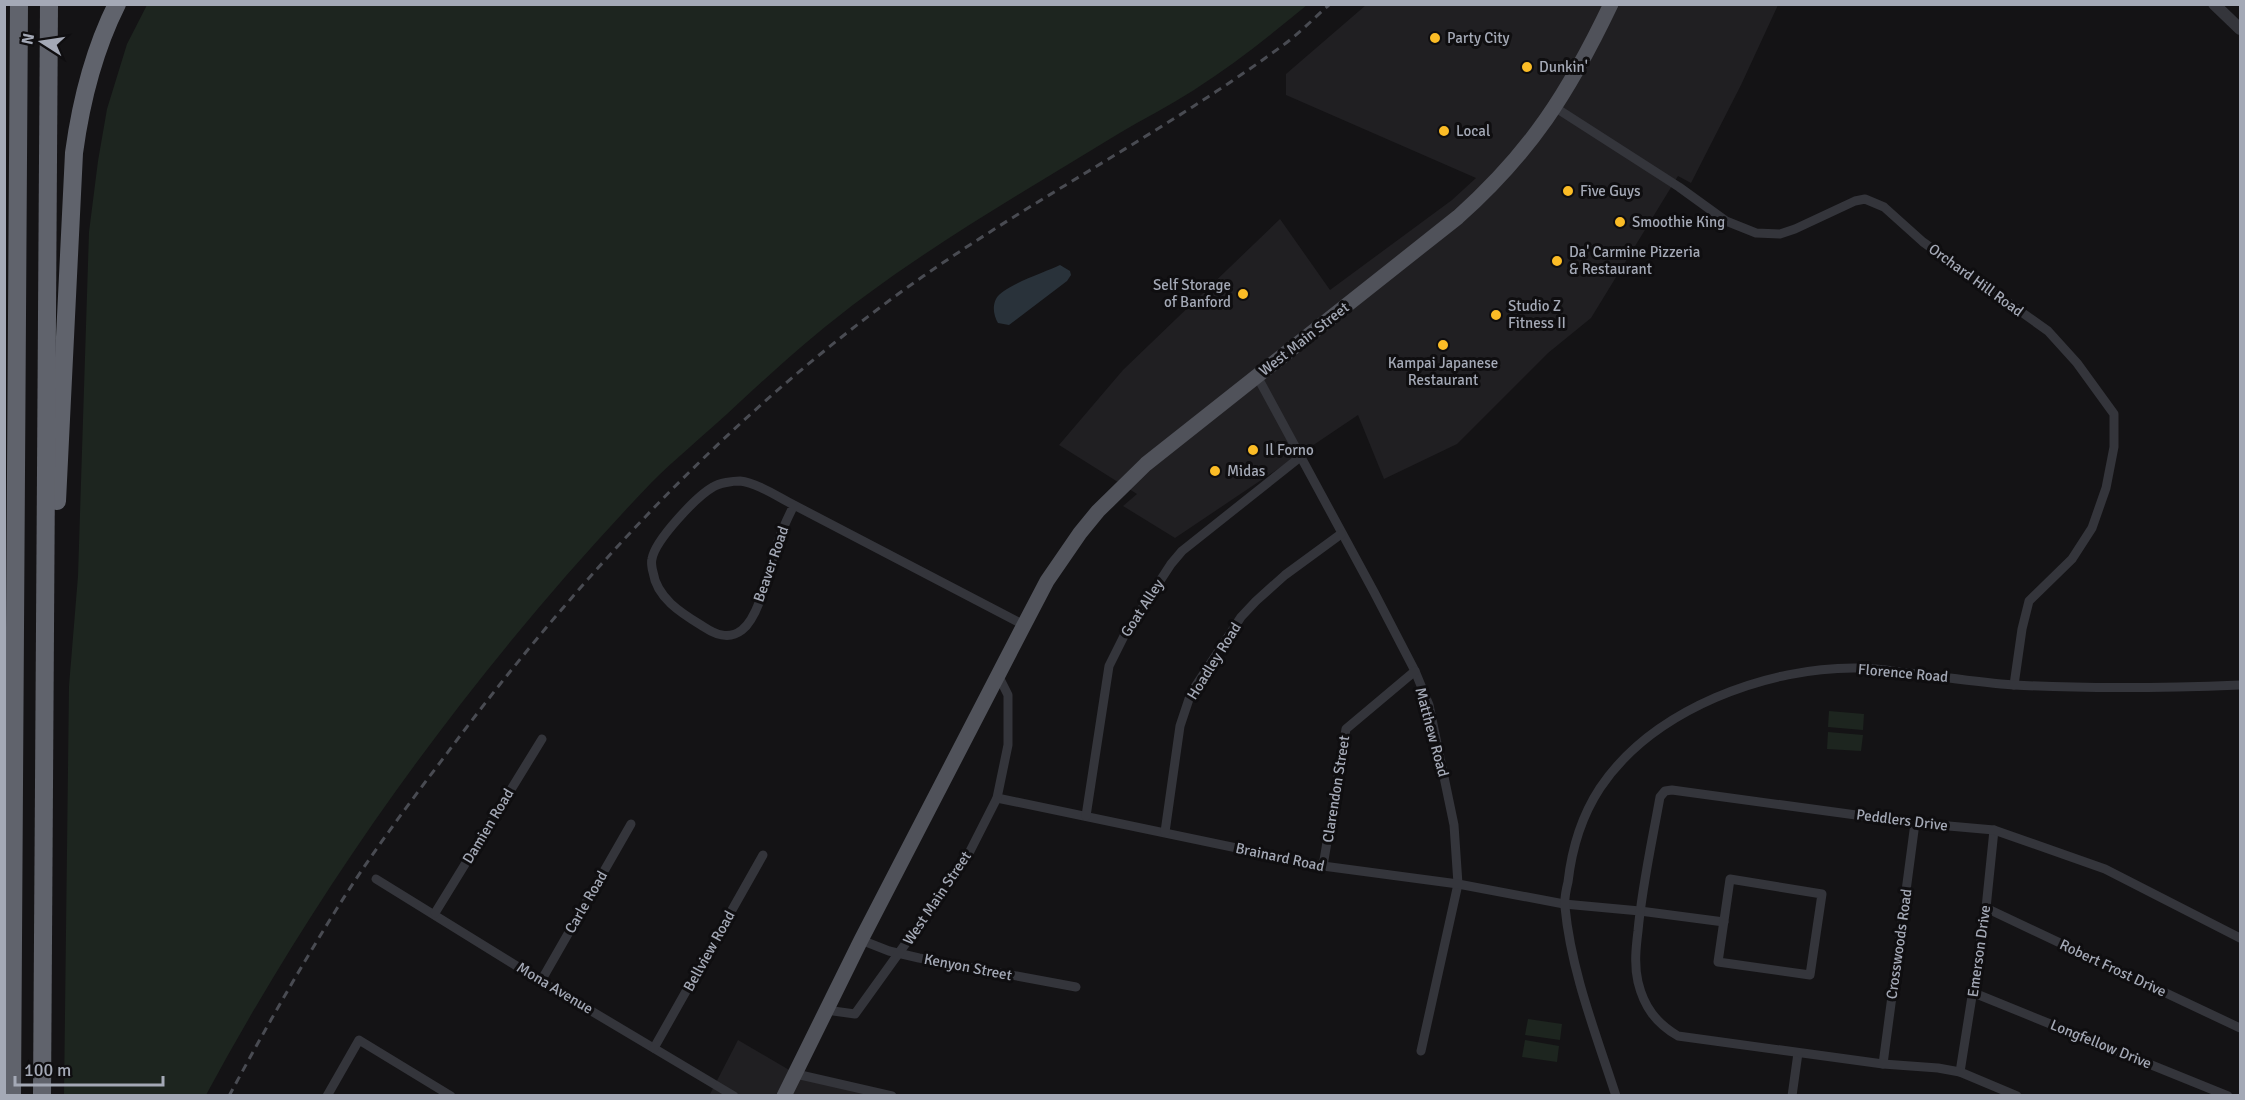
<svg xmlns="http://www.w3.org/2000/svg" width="2245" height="1100" viewBox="0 0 2245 1100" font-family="Signika,sans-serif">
<rect width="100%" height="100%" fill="#141315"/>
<g fill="#201f22">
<polygon points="1366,5 1778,5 1741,85 1691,183 1678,176 1591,318 1548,353 1457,444 1384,479 1358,415 1175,538 1123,506 1137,494 1059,445 1123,370 1280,219 1330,290 1452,200 1476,178 1286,95 1286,74"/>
<polygon points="738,1040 796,1074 890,1096 709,1096"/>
</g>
<g fill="#1d251f">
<path d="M 147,5 L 147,4 L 1307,5 C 1271,35 1233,65 1194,90 C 1169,106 1143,119 1118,134 C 1033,186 946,236 865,296 C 816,332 772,372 727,414 C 702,437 675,459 651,483 C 476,666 326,873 206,1095 L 64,1095 L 69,686 L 78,576 L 89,232 L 98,161 L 107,109 L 127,44 Z"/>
<polygon points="1829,711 1864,714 1863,730 1828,727"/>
<polygon points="1828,732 1863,735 1861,751 1827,749"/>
<polygon points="1528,1019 1562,1024 1560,1040 1525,1035"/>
<polygon points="1525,1040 1559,1046 1557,1062 1522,1057"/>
</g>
<path fill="#29323a" d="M 1060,265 L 1070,271 L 1071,275 L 1067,281 L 1009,325 L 998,323 C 994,316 992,307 996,299 C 1002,286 1046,272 1060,265 Z"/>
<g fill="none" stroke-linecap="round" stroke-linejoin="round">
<g stroke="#34353b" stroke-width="9">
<polyline points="1556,108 1679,187 1726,221 1756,233 1780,234 1795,229 1855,201 1865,199 1884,207 1923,242 2048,331 2077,363 2114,414 2114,447 2106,488 2092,528 2072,559 2029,601 2022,629 2014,685"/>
<polyline points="1257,376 1374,592 1415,671 1429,705 1454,825 1458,884 1421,1051"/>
<path d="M 794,505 C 778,497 758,483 740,481 C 733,481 719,483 713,487 C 697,496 655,540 652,559 C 651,562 652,569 653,572 C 657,599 683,614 704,627 C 716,635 729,640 742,630 C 760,616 769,569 776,547 C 781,532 787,519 794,505 L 1024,625"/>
<polyline points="997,798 1323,866 1458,884 1564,904 1640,911 1724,922"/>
<polyline points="1086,816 1109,666 1124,636 1171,564 1182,551 1299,458"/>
<polyline points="1165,832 1180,726 1191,693 1241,617 1256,601 1285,575 1341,534"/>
<polyline points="1323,866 1346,729 1415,671"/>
<polyline points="376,879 541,981 734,1096"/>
<polygon points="1730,879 1822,894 1810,975 1718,962"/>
<polyline points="1986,908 2240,1028"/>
<polyline points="435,913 542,739"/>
<polyline points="861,940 889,951 919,958 1076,987"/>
<polyline points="541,981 631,824"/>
<polyline points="1974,993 2228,1096"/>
<polyline points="826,1010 855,1014 965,861 997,798 1008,745 1008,695 998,675"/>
<polyline points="654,1048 763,855"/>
<polyline points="1883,1064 1915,823"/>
<polyline points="1960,1072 1986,908 1994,830"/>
<polyline points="796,1074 892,1096"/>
<polyline points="327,1096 359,1040 451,1096"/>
<path d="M 1616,1096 C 1596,1034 1571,971 1565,907 C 1564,899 1566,890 1568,882 C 1572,847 1581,817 1600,788 C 1653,709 1768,666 1860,668 C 1873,668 1886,670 1900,672 C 1938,676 1976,682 2014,685 C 2089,689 2166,688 2240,685"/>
<polyline points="1792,1096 1798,1053"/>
<path d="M 2017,1096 L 1960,1072 L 1938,1068 L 1883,1064 L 1678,1036 C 1656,1023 1644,1007 1638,982 C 1634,965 1636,947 1638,931 C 1642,886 1652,842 1660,797 L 1665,791 L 1672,790 L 1915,823 L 1994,830 L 2105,869 L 2240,938"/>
</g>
<polyline stroke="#34353b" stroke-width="12" points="2214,4 2240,29"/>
<path stroke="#50525a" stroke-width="15" d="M 784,1096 L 861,940 L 1024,625 L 1047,581 L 1080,533 L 1098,511 L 1146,464 L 1458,217 C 1531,152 1569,92 1611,4"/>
<g stroke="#60636c" stroke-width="18">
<path d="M 57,501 L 74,153 C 81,101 93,52 117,4"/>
<polyline points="12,1096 19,4"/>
<polyline points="42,1096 49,4"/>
</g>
<path stroke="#494b52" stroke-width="3" stroke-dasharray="8 6" stroke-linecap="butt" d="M 229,1096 C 263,1033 298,971 336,910 C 369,857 407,806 445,756 C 569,589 711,434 878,309 C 1006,212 1152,141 1282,46 C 1299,34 1314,18 1330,4"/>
</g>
<g fill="#fbbc26" stroke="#0f0e10" stroke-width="2">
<circle cx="1435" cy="38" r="6"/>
<circle cx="1527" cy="67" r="6"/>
<circle cx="1444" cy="131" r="6"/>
<circle cx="1568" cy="191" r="6"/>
<circle cx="1620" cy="222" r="6"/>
<circle cx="1557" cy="261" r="6"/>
<circle cx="1243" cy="294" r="6"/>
<circle cx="1496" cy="315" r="6"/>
<circle cx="1443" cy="345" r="6"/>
<circle cx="1253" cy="450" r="6"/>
<circle cx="1215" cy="471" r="6"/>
</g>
<g text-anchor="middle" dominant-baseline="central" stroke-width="6" stroke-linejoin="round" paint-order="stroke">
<g font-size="15" fill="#a4a9b6" stroke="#0f0e10" text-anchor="start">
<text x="1447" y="38">Party City</text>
<text x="1539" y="67">Dunkin'</text>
<text x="1456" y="131">Local</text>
<text x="1580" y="191">Five Guys</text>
<text x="1632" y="222">Smoothie King</text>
<text x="1569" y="252">Da' Carmine Pizzeria<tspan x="1569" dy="17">&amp; Restaurant</tspan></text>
<text x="1231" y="285" text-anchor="end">Self Storage<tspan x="1231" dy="17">of Banford</tspan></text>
<text x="1508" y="306">Studio Z<tspan x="1508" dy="17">Fitness II</tspan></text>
<text x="1443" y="363" text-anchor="middle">Kampai Japanese<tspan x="1443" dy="17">Restaurant</tspan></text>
<text x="1265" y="450">Il Forno</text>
<text x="1227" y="471">Midas</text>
</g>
<g font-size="15" fill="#a4a9b6" stroke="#0f0e10">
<text transform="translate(1976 280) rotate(36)">Orchard Hill Road</text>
<text transform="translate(1304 339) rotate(-38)">West Main Street</text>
<text transform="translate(771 564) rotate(-71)">Beaver Road</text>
<text transform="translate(1142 608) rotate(-57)">Goat Alley</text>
<text transform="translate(1214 661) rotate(-58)">Hoadley Road</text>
<text transform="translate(1903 673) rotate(5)">Florence Road</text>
<text transform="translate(1432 732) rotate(75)">Matthew Road</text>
<text transform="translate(1336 789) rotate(-81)">Clarendon Street</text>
<text transform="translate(1902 820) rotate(7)">Peddlers Drive</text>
<text transform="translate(488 826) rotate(-59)">Damien Road</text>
<text transform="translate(1280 857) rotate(12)">Brainard Road</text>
<text transform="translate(937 898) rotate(-56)">West Main Street</text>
<text transform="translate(586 902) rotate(-60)">Carle Road</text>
<text transform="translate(1899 944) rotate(-82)">Crosswoods Road</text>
<text transform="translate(709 951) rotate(-61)">Bellview Road</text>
<text transform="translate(1979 951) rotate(-82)">Emerson Drive</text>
<text transform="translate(968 967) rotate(11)">Kenyon Street</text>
<text transform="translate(2113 968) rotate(25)">Robert Frost Drive</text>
<text transform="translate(555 988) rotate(31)">Mona Avenue</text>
<text transform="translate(2101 1044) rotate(22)">Longfellow Drive</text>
</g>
</g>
<rect width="2245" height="1100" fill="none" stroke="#a4a9b6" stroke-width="12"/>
<g transform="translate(42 42) rotate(282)" stroke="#0f0e10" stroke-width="4.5" paint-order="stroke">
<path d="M0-4.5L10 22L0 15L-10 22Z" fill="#a4a9b6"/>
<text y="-9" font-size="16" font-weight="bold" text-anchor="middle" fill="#a4a9b6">N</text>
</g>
<path d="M15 1076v9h148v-9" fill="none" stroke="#a4a9b6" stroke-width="3"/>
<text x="24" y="1076" font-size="18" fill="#a4a9b6" stroke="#0f0e10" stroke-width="4.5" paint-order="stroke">100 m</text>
</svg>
